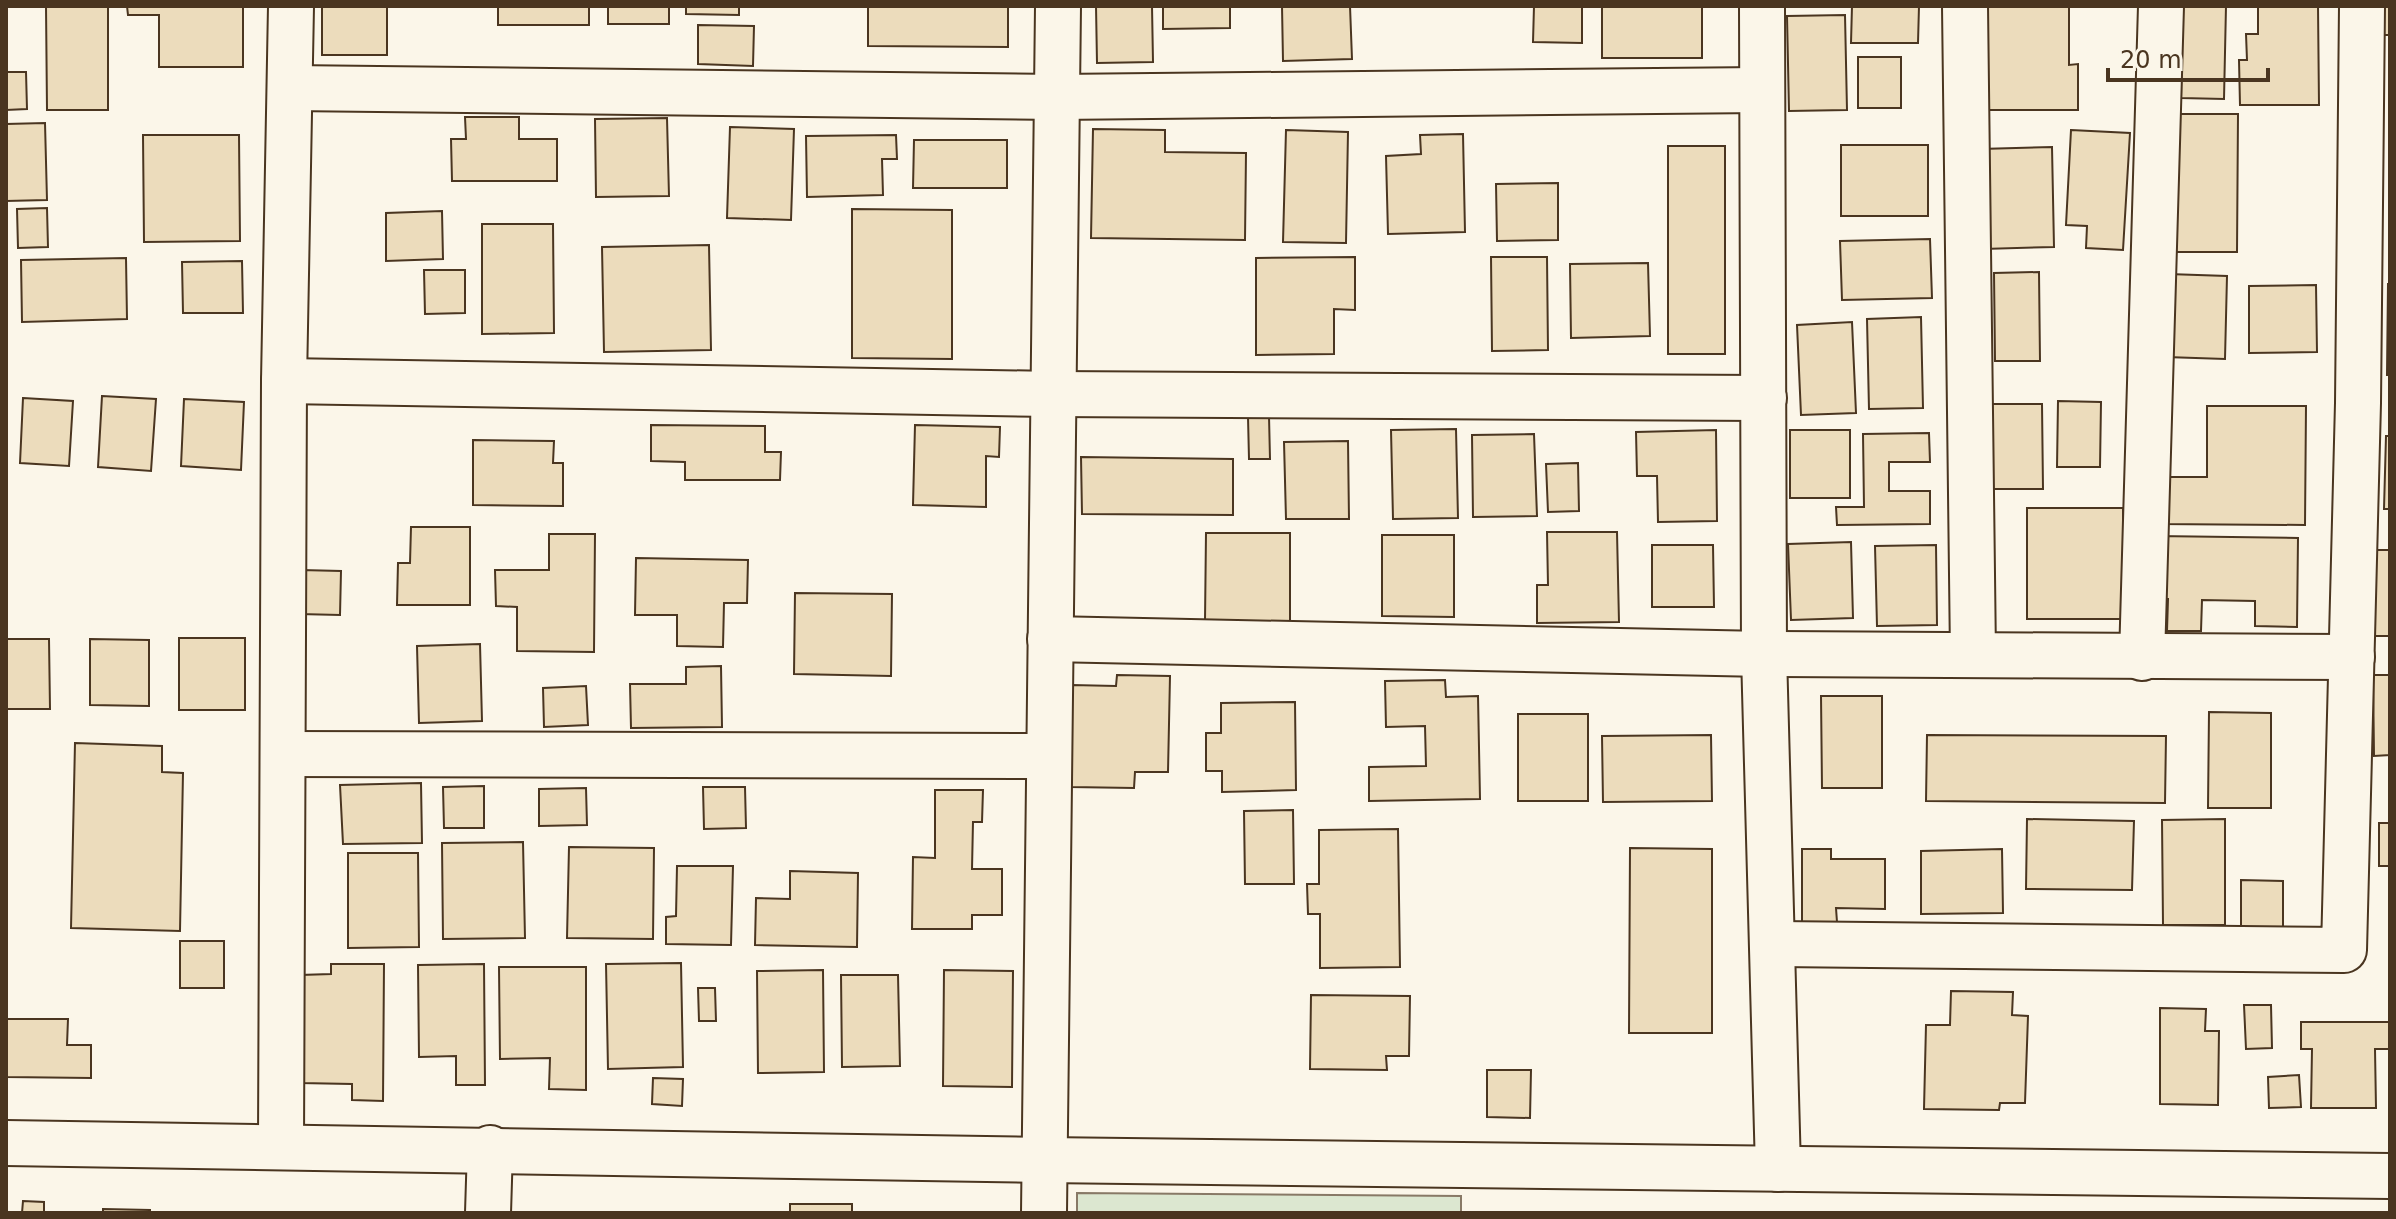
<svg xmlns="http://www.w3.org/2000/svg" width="2396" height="1219" viewBox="0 0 2396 1219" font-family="'DejaVu Sans',sans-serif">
<rect width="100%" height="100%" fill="#fbf6e9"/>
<polygon fill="#dce7d0" stroke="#887966" stroke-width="2" points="1077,1193 1461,1196 1461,1213 1077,1213"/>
<g fill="#ecdcbc" stroke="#4a3520" stroke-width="2">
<polygon points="46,6 108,6 108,110 47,110"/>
<polygon points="127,6 243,6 243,67 159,67 159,15 128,15"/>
<rect x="322" y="6" width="65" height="49"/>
<rect x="498" y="6" width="91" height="19"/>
<rect x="608" y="6" width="61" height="18"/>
<polygon points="686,6 739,6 739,15 686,14"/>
<polygon points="868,6 1008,6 1008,47 868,46"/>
<polygon points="1096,6 1152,6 1153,62 1097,63"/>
<polygon points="1163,6 1230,6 1230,28 1163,29"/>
<polygon points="1282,6 1350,6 1352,59 1283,61"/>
<polygon points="1534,6 1582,6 1582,43 1533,42"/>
<rect x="1602" y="6" width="100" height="52"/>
<polygon points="1852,6 1919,6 1918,43 1851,43"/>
<polygon points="1985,6 2069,6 2069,65 2078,64 2078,110 1985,110"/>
<polygon points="2182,6 2226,6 2224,99 2181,98"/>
<polygon points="2258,6 2318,6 2319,105 2240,105 2239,60 2247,60 2246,34 2258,34"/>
<polygon points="2379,6 2390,6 2390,35 2380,35"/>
<polygon points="1845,15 1847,110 1789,111 1787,16"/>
<polygon points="698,25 754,26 753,66 698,64"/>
<rect x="1858" y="57" width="43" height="51"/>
<polygon points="6,72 26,72 27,109 6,110"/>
<polygon points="2172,114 2238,114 2237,252 2171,252"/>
<polygon points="465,117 519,117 519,139 557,139 557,181 452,181 451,139 466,139"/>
<polygon points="667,118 669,196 596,197 595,119"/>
<polygon points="45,123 47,200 6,201 6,124"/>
<polygon points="730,127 794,129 791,220 727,218"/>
<polygon points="1093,129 1165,130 1165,152 1246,153 1245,240 1091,238"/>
<polygon points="1286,130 1348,132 1346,243 1283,242"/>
<polygon points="2071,130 2130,133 2123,250 2086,248 2087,226 2066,225"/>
<polygon points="1463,134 1465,232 1388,234 1386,156 1421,154 1420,135"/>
<polygon points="143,135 239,135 240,241 144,242"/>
<polygon points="896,135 897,159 882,159 883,195 807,197 806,136"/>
<polygon points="914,140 1007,140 1007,188 913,188"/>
<rect x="1841" y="145" width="87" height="71"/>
<rect x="1668" y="146" width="57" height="208"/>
<polygon points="2052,147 2054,247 1983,249 1980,149"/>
<polygon points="1558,183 1558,240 1497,241 1496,184"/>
<polygon points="47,208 48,247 18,248 17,209"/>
<polygon points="852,209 952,210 952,359 852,358"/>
<polygon points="442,211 443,259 386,261 386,213"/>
<polygon points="482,224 553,224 554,333 482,334"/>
<polygon points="1930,239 1932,298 1842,300 1840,241"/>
<polygon points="709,245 711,350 604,352 602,247"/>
<polygon points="1355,257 1355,310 1334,309 1334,354 1256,355 1256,258"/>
<polygon points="1491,257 1547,257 1548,350 1492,351"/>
<polygon points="126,258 127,319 22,322 21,260"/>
<polygon points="242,261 243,313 183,313 182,262"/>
<polygon points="1648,263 1650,336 1571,338 1570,264"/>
<polygon points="424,270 465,270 465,313 425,314"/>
<polygon points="2039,272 2040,361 1995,361 1994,273"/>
<polygon points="2168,274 2227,276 2225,359 2166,357"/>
<polygon points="2388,284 2390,284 2390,375 2387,375"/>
<polygon points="2316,285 2317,352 2249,353 2249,286"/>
<polygon points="1921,317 1923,408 1869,409 1867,319"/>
<polygon points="1852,322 1856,413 1801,415 1797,325"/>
<polygon points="102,396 156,399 151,471 98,467"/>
<polygon points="23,398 73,401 69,466 20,463"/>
<polygon points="184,399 244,402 241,470 181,466"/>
<polygon points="2058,401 2101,402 2100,467 2057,467"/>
<polygon points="1986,404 2042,404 2043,489 1987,489"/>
<polygon points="2207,406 2306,406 2305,525 2157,524 2158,477 2207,477"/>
<polygon points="1269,416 1270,459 1249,459 1248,417"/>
<polygon points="651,425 765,426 765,452 781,452 780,480 685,480 685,462 651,461"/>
<polygon points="915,425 1000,427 999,457 986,456 986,507 913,505"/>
<polygon points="1456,429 1458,518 1393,519 1391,430"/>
<polygon points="1716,430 1717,521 1658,522 1657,476 1637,476 1636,432"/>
<rect x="1790" y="430" width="60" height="68"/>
<polygon points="1929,433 1930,462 1889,462 1889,491 1930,491 1930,524 1837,525 1836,507 1864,507 1863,434"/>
<polygon points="1534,434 1537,516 1473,517 1472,435"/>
<polygon points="2386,436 2390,436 2390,509 2384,509"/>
<polygon points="473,440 554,441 553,463 563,463 563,506 473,505"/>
<polygon points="1348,441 1349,519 1286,519 1284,442"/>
<polygon points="1081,457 1233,459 1233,515 1082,514"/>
<polygon points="1578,463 1579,511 1548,512 1546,464"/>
<rect x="2027" y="508" width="96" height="111"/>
<polygon points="411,527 470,527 470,605 397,605 398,563 410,563"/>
<polygon points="1547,532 1617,532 1619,622 1537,623 1537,585 1548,585"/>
<polygon points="1206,533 1290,533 1290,621 1205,621"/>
<polygon points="549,534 595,534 594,652 517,651 517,607 496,606 495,570 549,570"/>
<polygon points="1382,535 1454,535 1454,617 1382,616"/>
<polygon points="2156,536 2298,538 2297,627 2255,626 2255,601 2202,600 2201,631 2167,631 2168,599 2155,599"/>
<polygon points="1851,542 1853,618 1791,620 1788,544"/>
<polygon points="1652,545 1713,545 1714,607 1652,607"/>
<polygon points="1936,545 1937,625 1877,626 1875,546"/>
<polygon points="2373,550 2390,550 2390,636 2372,636"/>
<polygon points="636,558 748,560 747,603 724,603 723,647 677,646 677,615 635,615"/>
<polygon points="301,570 341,571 340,615 299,614"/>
<polygon points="795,593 892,594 891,676 794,674"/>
<rect x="179" y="638" width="66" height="72"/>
<polygon points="6,639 49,639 50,709 6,709"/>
<polygon points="90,639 149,640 149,706 90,705"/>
<polygon points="480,644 482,721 419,723 417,646"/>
<polygon points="721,666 722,727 631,728 630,684 686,684 686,667"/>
<polygon points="1117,675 1170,676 1168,772 1135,772 1134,788 1070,787 1072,685 1116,686"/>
<polygon points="2373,675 2390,675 2390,755 2374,756"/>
<polygon points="1445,680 1446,697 1478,696 1480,799 1369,801 1369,767 1426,766 1425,726 1386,727 1385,681"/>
<polygon points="586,686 588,725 544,727 543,688"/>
<polygon points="1821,696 1882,696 1882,788 1822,788"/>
<polygon points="1295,702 1296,790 1222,792 1222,771 1206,771 1206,733 1221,733 1221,703"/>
<polygon points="2209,712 2271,713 2271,808 2208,808"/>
<rect x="1518" y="714" width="70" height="87"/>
<polygon points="1711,735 1712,801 1603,802 1602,736"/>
<polygon points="1927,735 2166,736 2165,803 1926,801"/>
<polygon points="75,743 162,746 162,772 183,773 180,931 71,928"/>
<polygon points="421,783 422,843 343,844 340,785"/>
<polygon points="484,786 484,828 444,828 443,787"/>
<polygon points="703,787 745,787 746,828 704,829"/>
<polygon points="586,788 587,825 539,826 539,789"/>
<polygon points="935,790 983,790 982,822 973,822 972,869 1002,869 1002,915 972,915 972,929 912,929 913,857 935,858"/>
<polygon points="1293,810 1294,884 1245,884 1244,811"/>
<polygon points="2027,819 2134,821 2132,890 2026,889"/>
<polygon points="2225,819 2225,925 2163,925 2162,820"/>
<rect x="2379" y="823" width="11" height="43"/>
<polygon points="1398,829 1400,967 1320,968 1320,914 1308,914 1307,884 1319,884 1319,830"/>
<polygon points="523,842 525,938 443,939 442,843"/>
<polygon points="569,847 654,848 653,939 567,938"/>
<polygon points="1630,848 1712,849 1712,1033 1629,1033"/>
<polygon points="1802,849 1831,849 1831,859 1885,859 1885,909 1836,908 1837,922 1802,922"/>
<polygon points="2002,849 2003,913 1921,914 1921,851"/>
<polygon points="348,853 418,853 419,947 348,948"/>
<polygon points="677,866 733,866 731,945 666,944 666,917 676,916"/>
<polygon points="790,871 858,873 857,947 755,945 756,898 790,899"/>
<polygon points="2241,880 2283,881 2283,928 2241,928"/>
<rect x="180" y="941" width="44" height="47"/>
<polygon points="681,963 683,1067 608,1069 606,964"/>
<polygon points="331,964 384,964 383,1101 352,1100 352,1084 300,1083 300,975 331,974"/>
<polygon points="484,964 485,1085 456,1085 456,1056 419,1057 418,965"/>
<polygon points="499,967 586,967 586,1090 549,1089 550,1058 500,1059"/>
<polygon points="823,970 824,1072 758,1073 757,971"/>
<polygon points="944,970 1013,971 1012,1087 943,1086"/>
<polygon points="841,975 898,975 900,1066 842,1067"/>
<polygon points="698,988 715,988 716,1021 699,1021"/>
<polygon points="1951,991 2013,992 2012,1015 2028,1016 2025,1103 2000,1103 1999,1110 1924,1109 1926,1025 1950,1025"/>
<polygon points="1311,995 1410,996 1409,1056 1386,1056 1387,1070 1310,1069"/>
<polygon points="2244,1005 2271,1005 2272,1048 2246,1049"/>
<polygon points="2160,1008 2206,1009 2205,1031 2219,1031 2218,1105 2160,1104"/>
<polygon points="6,1019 68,1019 67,1045 91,1045 91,1078 6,1077"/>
<polygon points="2301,1022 2390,1022 2390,1049 2375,1049 2376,1108 2311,1108 2312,1049 2301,1049"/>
<polygon points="1487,1070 1531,1070 1530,1118 1487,1117"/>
<polygon points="2299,1075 2301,1107 2269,1108 2268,1077"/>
<polygon points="653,1078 683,1079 682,1106 652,1104"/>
<polygon points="23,1201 44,1202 44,1213 22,1213"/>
<rect x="790" y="1204" width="62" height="9"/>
<polygon points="103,1209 150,1210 150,1213 103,1213"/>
</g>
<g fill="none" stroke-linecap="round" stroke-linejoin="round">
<defs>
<g id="street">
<polyline points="1762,6 1764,654 1778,1169"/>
<polyline points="1965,6 1973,655"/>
<polyline points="290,88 1057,97 1762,90"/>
<polyline points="284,381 1053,394 1764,398"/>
<polyline points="1050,639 1764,654 2352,657"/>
<polyline points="2142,658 2161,6"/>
<polyline points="283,754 1049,756"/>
<polyline points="1774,944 2344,950 2358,403 2362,6"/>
<polyline points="6,1143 1044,1160 2390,1176"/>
<polyline points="281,1145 284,381 291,6"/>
<polyline points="488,1213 490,1148"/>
<polyline points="1044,1213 1058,6"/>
</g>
</defs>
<use href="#street" stroke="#4a3520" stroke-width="48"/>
<use href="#street" stroke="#fbf6e9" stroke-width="44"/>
</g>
<rect width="2396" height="1219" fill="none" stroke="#4a3520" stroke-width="16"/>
<path d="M2108 68v12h160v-12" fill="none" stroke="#4a3520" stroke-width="4"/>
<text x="2120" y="68" font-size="24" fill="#4a3520" stroke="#fbf6e9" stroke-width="6" paint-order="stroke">20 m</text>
</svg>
